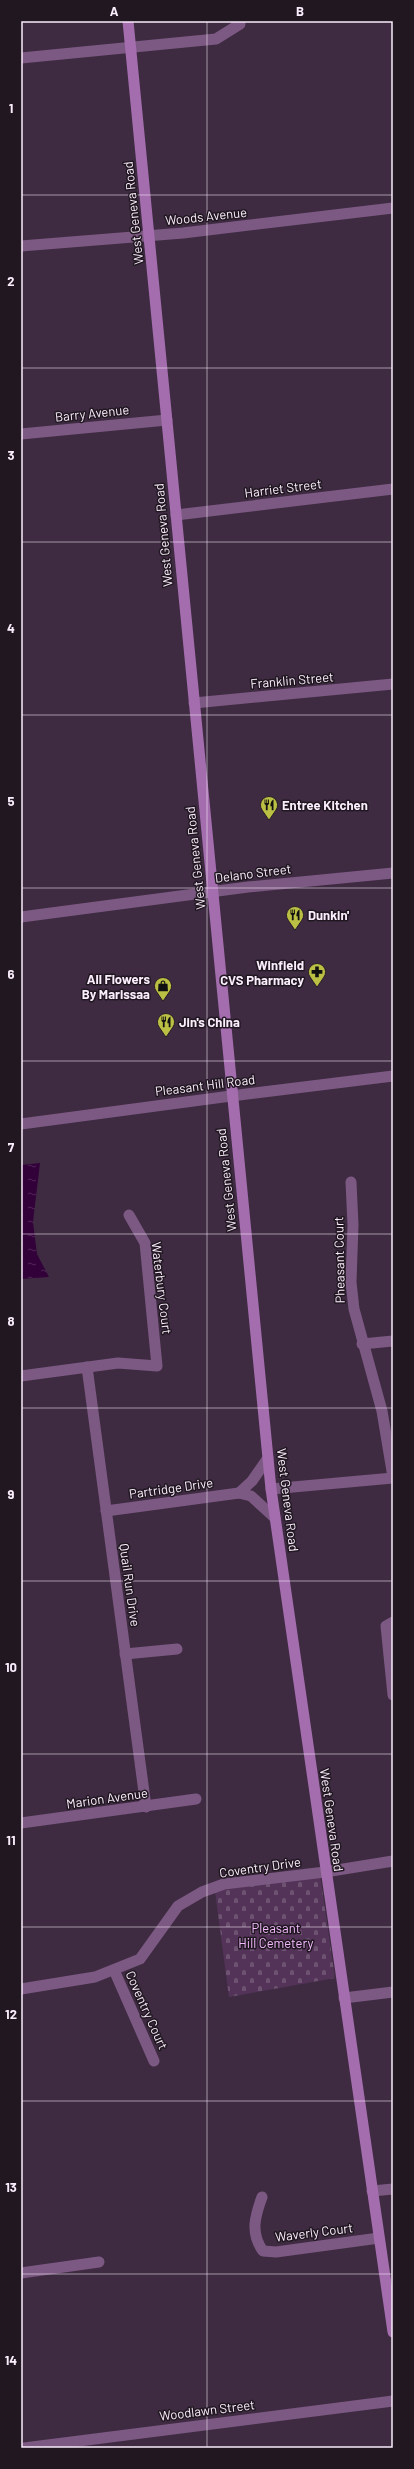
<svg xmlns="http://www.w3.org/2000/svg" width="414" height="2469" viewBox="0 0 414 2469" font-family="Barlow,sans-serif">
<defs>
<pattern id="cemetery-stones" width="16" height="16" patternUnits="userSpaceOnUse"><rect width="16" height="16" fill="#533458"/><path d="M2 7V4a2 2 0 0 1 4 0v3zM10 15v-3a2 2 0 0 1 4 0v3z" fill="#6d5271"/></pattern>
<pattern id="water-ripples" width="26" height="14" patternUnits="userSpaceOnUse"><rect width="26" height="14" fill="#32013a"/><path d="M2 4q2-2 4 0t4 0M15 11q2-2 4 0t4 0" fill="none" stroke="#512657"/></pattern>
</defs>
<rect width="100%" height="100%" fill="#3e2b42"/>
<polygon fill="url(#cemetery-stones)" points="320,1875 335,1978 229,1997 215,1891"/>
<polygon fill="url(#water-ripples)" points="40,1163 33,1222 37,1254 49,1277 21,1279 21,1165"/>
<g fill="none" stroke-linecap="round" stroke-linejoin="round">
<g stroke="#7c5982" stroke-width="11">
<polyline points="21,58 216,39 240,24 240,21"/>
<polyline points="21,246 183,233 393,208"/>
<polyline points="21,434 167,420"/>
<polyline points="176,515 393,489"/>
<polyline points="194,703 393,684"/>
<polyline points="21,917 248,887 393,873"/>
<polyline points="21,1124 231,1096"/>
<polyline points="351,1182 353,1225 351,1282 354,1309 382,1411 393,1477"/>
<polyline points="362,1344 393,1341"/>
<polyline points="87,1367 146,1807"/>
<polyline points="21,1376 118,1363 157,1366 145,1243 129,1215"/>
<polyline points="271,1489 393,1478"/>
<polyline points="239,1493 252,1481 268,1458"/>
<polyline points="106,1511 239,1493 251,1496 275,1518"/>
<polyline points="393,1622 386,1626 393,1695"/>
<polyline points="125,1654 177,1649"/>
<polyline points="21,1823 196,1799"/>
<polyline points="114,1970 154,2061"/>
<polyline points="21,1989 95,1977 140,1959 178,1906 202,1892 224,1884 325,1872 393,1861"/>
<polyline points="344,1998 393,1992"/>
<polyline points="372,2191 393,2189"/>
<path d="M 262,2197 C 255,2216 250,2233 263,2251 L 276,2252 L 379,2238"/>
<polyline points="21,2273 99,2262"/>
<polyline points="24,2448 393,2401"/>
</g>
<polyline stroke="#7c5982" stroke-width="11" points="231,1096 393,1076"/>
<polyline stroke="#a46dae" stroke-width="11" points="128,21 271,1489 393,2332"/>
</g>
<path fill="none" stroke="#faedfc" stroke-width="1" stroke-opacity="0.55" d="M 207,21 L 207,2448M 21,195 L 393,195M 21,368 L 393,368M 21,542 L 393,542M 21,715 L 393,715M 21,888 L 393,888M 21,1061 L 393,1061M 21,1234 L 393,1234M 21,1408 L 393,1408M 21,1581 L 393,1581M 21,1754 L 393,1754M 21,1927 L 393,1927M 21,2101 L 393,2101M 21,2274 L 393,2274"/>
<defs>
<symbol id="restaurant-pin" viewBox="-11 -11 22 30"><path d="M0 17L-7.5 6A9.5 9.5 0 1 1 7.5 6Z" fill="#bbc045" stroke="#201721"/><path d="M-5-6h1v4h1v-4h1v4h1v-4h1v5L-1.5 .5V6h-2V.5L-5-1ZM5-6V6H3V1.5H1.5Q1.5-4 5-6Z" fill="#111"/></symbol>
<symbol id="pharmacy-pin" viewBox="-11 -11 22 30"><path d="M0 17L-7.5 6A9.5 9.5 0 1 1 7.5 6Z" fill="#bbc045" stroke="#201721"/><path d="M-2-6h4v4h4v4h-4v4h-4v-4h-4v-4h4Z" fill="#111"/></symbol>
<symbol id="shop-pin" viewBox="-11 -11 22 30"><path d="M0 17L-7.5 6A9.5 9.5 0 1 1 7.5 6Z" fill="#bbc045" stroke="#201721"/><path d="M-5-2.5h2.3a2.7 3.5 0 0 1 5.4 0H5L5.5 6h-11ZM-1.5-2.5h3a1.5 2.3 0 0 0-3 0Z" fill="#111"/></symbol>
</defs>
<g fill-rule="evenodd">
<use href="#restaurant-pin" x="259" y="795" width="20" height="27"/>
<use href="#restaurant-pin" x="285" y="905" width="20" height="27"/>
<use href="#pharmacy-pin" x="307" y="962" width="20" height="27"/>
<use href="#shop-pin" x="153" y="976" width="20" height="27"/>
<use href="#restaurant-pin" x="156" y="1012" width="20" height="27"/>
</g>
<g text-anchor="middle" dominant-baseline="central" stroke-width="3" stroke-linejoin="round" paint-order="stroke">
<g font-size="13" fill="#faedfc" stroke="#201721">
<text transform="translate(133 213) rotate(-96)">West Geneva Road</text>
<text transform="translate(206 216) rotate(-6)">Woods Avenue</text>
<text transform="translate(92 413) rotate(-6)">Barry Avenue</text>
<text transform="translate(283 488) rotate(-7)">Harriet Street</text>
<text transform="translate(163 535) rotate(-95)">West Geneva Road</text>
<text transform="translate(292 680) rotate(-5)">Franklin Street</text>
<text transform="translate(195 858) rotate(-96)">West Geneva Road</text>
<text transform="translate(253 873) rotate(-7)">Delano Street</text>
<text transform="translate(205 1085) rotate(-7)">Pleasant Hill Road</text>
<text transform="translate(226 1180) rotate(-96)">West Geneva Road</text>
<text transform="translate(339 1260) rotate(-91)">Pheasant Court</text>
<text transform="translate(162 1288) rotate(83)">Waterbury Court</text>
<text transform="translate(171 1488) rotate(-8)">Partridge Drive</text>
<text transform="translate(288 1500) rotate(83)">West Geneva Road</text>
<text transform="translate(130 1585) rotate(82)">Quail Run Drive</text>
<text transform="translate(107 1798) rotate(-8)">Marion Avenue</text>
<text transform="translate(332 1820) rotate(82)">West Geneva Road</text>
<text transform="translate(260 1867) rotate(-8)">Coventry Drive</text>
<text transform="translate(147 2010) rotate(66)">Coventry Court</text>
<text transform="translate(314 2232) rotate(-7)">Waverly Court</text>
<text transform="translate(207 2410) rotate(-7)">Woodlawn Street</text>
</g>
<g font-size="13" font-weight="bold" fill="#faedfc" stroke="#201721" text-anchor="start">
<text x="282" y="805">Entree Kitchen</text>
<text x="308" y="915">Dunkin'</text>
<text x="304" y="965" text-anchor="end">Winfield<tspan x="304" dy="15">CVS Pharmacy</tspan></text>
<text x="150" y="979" text-anchor="end">All Flowers<tspan x="150" dy="15">By Marissaa</tspan></text>
<text x="179" y="1022">Jin's China</text>
</g>
<g font-size="13" fill="#f4bafe" stroke="#201721">
<text x="276" y="1928">Pleasant<tspan x="276" dy="15">Hill Cemetery</tspan></text>
</g>
</g>
<rect width="414" height="2469" fill="none" stroke="#201721" stroke-width="44"/>
<rect x="22" y="22" width="370" height="2425" fill="none" stroke="#faedfc" stroke-width="1.5"/>
<g font-size="13" text-anchor="middle" font-weight="bold" fill="#faedfc">
<text x="114" y="16">A</text>
<text x="300" y="16">B</text>
<text x="11" y="113">1</text>
<text x="11" y="286">2</text>
<text x="11" y="460">3</text>
<text x="11" y="633">4</text>
<text x="11" y="806">5</text>
<text x="11" y="979">6</text>
<text x="11" y="1152">7</text>
<text x="11" y="1326">8</text>
<text x="11" y="1499">9</text>
<text x="11" y="1672">10</text>
<text x="11" y="1845">11</text>
<text x="11" y="2019">12</text>
<text x="11" y="2192">13</text>
<text x="11" y="2365">14</text>
</g>
</svg>
